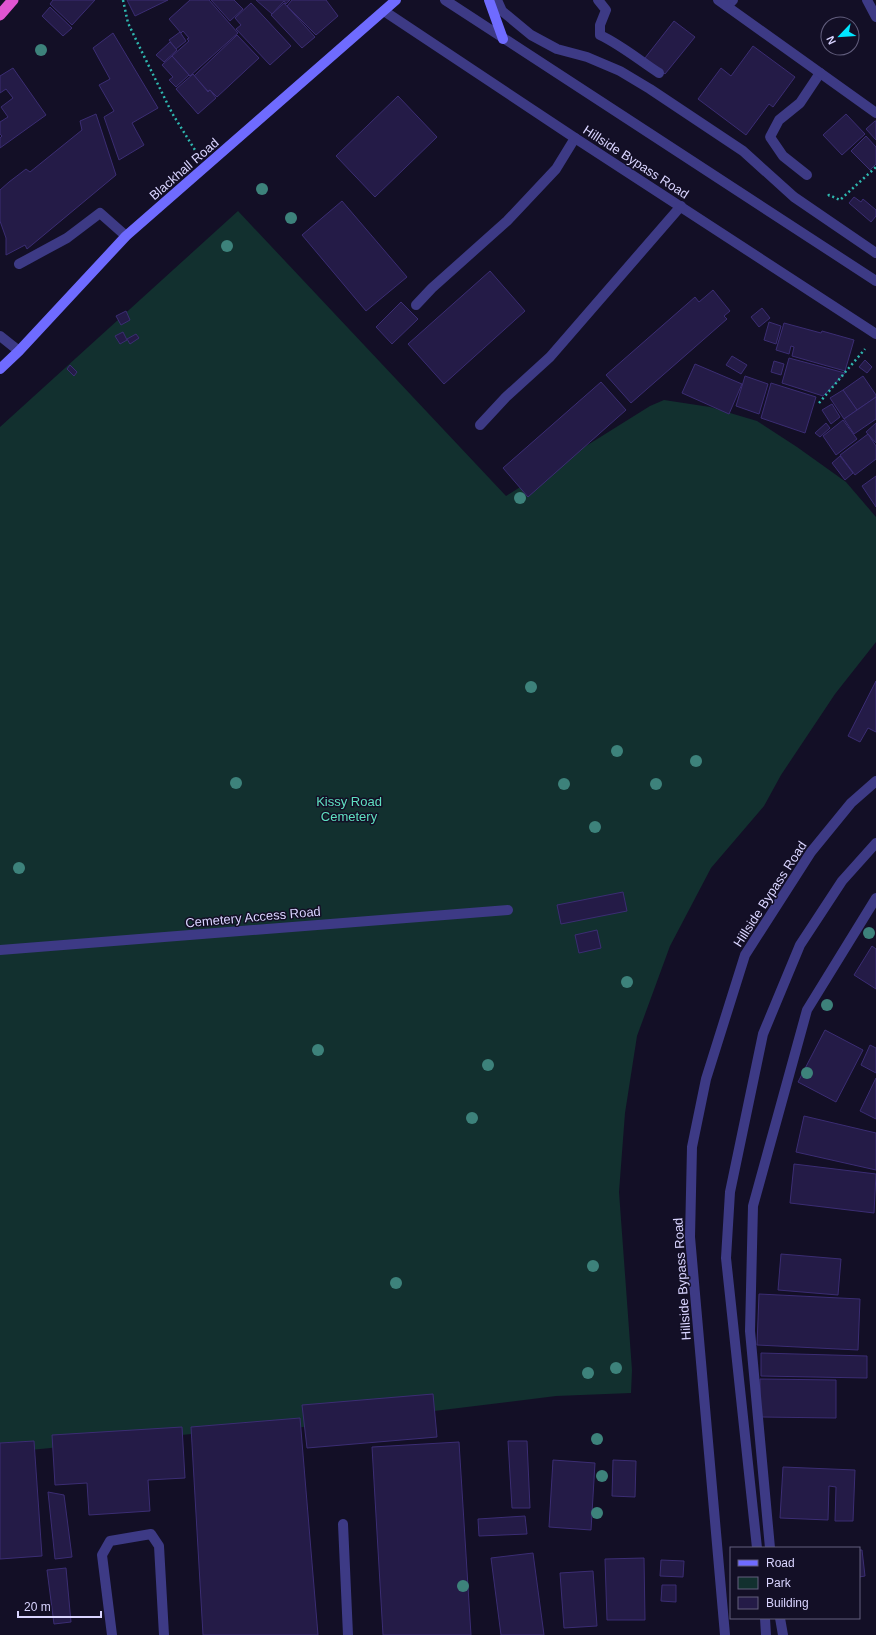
<svg xmlns="http://www.w3.org/2000/svg" width="876" height="1635" viewBox="0 0 876 1635" font-family="Helvetica,sans-serif">
<rect width="100%" height="100%" fill="#130f26"/>
<polygon fill="#12302f" points="238,211 506,496 650,406 664,400 710,407 757,421 797,447 846,482 876,517 876,642 835,694 781,775 764,806 711,868 670,946 637,1036 625,1113 619,1192 632,1370 631,1393 556,1396 262,1432 242,1429 0,1453 0,427"/>
<g fill="#241b47" stroke="#3b2d73">
<polygon points="53,0 95,0 72,25 50,4"/>
<polygon points="127,0 168,0 135,16"/>
<polygon points="190,0 209,0 238,33 190,76 172,56 189,41 187,39 189,38 183,31 181,33 169,19"/>
<polygon points="211,0 234,0 243,9 230,21"/>
<polygon points="256,0 290,0 286,4 284,1 272,14"/>
<polygon points="292,0 326,0 338,16 316,35 287,6"/>
<polygon points="251,3 291,46 270,65 236,29 241,25 235,18"/>
<polygon points="284,3 315,37 302,48 271,15"/>
<polygon points="50,7 72,28 63,36 42,16"/>
<polygon points="674,21 695,37 665,74 645,58"/>
<polygon points="180,32 186,41 176,49 169,40"/>
<polygon points="113,33 158,108 132,123 144,145 119,160 104,117 114,111 99,85 110,79 93,48"/>
<polygon points="237,35 259,58 217,97 210,90 208,91 194,76"/>
<polygon points="170,42 177,50 164,62 156,55"/>
<polygon points="753,46 795,77 773,107 769,104 746,135 698,99 721,68 731,76"/>
<polygon points="172,56 189,75 176,87 169,80 173,77 162,65"/>
<polygon points="13,68 46,115 0,148 0,138 2,136 0,134 0,122 8,117 1,107 13,98 6,89 0,93 0,76"/>
<polygon points="193,74 208,92 210,90 216,98 198,114 176,89"/>
<polygon points="398,96 437,137 375,197 336,156"/>
<polygon points="96,114 116,175 27,249 25,245 6,255 6,238 0,221 0,190 9,182 26,169 30,172 82,130 80,121"/>
<polygon points="846,114 865,134 842,155 823,135"/>
<polygon points="875,121 876,121 876,140 866,129"/>
<polygon points="866,136 876,147 876,164 870,170 851,151"/>
<polygon points="854,197 861,202 863,199 876,210 876,216 871,222 849,203"/>
<polygon points="342,201 407,277 366,311 302,235"/>
<polygon points="490,271 525,311 444,384 408,344"/>
<polygon points="713,290 730,311 724,316 727,319 631,403 606,375 695,297 699,302"/>
<polygon points="401,302 418,319 392,344 376,327"/>
<polygon points="762,308 770,318 759,327 751,317"/>
<polygon points="126,311 130,320 121,325 116,316"/>
<polygon points="769,322 781,326 776,344 764,340"/>
<polygon points="784,323 821,333 822,331 854,340 845,371 792,356 794,347 791,346 789,354 776,350"/>
<polygon points="123,332 127,340 120,344 115,336"/>
<polygon points="136,334 139,338 130,344 127,339"/>
<polygon points="732,356 747,365 741,374 726,365"/>
<polygon points="789,358 845,373 823,396 782,383"/>
<polygon points="865,360 872,367 867,373 859,367"/>
<polygon points="774,361 784,364 781,375 771,372"/>
<polygon points="695,364 742,384 729,414 682,393"/>
<polygon points="70,365 77,372 74,376 67,369"/>
<polygon points="745,376 768,384 759,414 736,406"/>
<polygon points="863,376 876,395 876,397 857,410 843,390"/>
<polygon points="601,382 626,410 528,497 503,468"/>
<polygon points="771,383 816,397 805,433 761,418"/>
<polygon points="843,390 857,410 844,419 830,398"/>
<polygon points="876,397 876,419 854,434 844,419"/>
<polygon points="832,404 840,417 831,424 822,410"/>
<polygon points="843,420 857,439 836,455 823,436"/>
<polygon points="826,423 830,428 820,437 815,433"/>
<polygon points="876,423 876,443 866,432"/>
<polygon points="868,434 876,446 876,459 855,475 840,455"/>
<polygon points="840,456 853,473 845,480 832,463"/>
<polygon points="876,476 876,507 862,486"/>
<polygon points="876,681 876,732 868,728 860,742 848,736"/>
<polygon points="623,892 627,911 561,924 557,905"/>
<polygon points="597,930 601,948 579,953 575,935"/>
<polygon points="872,946 876,949 876,989 854,975"/>
<polygon points="825,1030 863,1050 836,1102 798,1082"/>
<polygon points="870,1045 876,1048 876,1073 861,1065"/>
<polygon points="876,1078 876,1119 860,1111"/>
<polygon points="804,1116 876,1133 876,1170 796,1152"/>
<polygon points="794,1164 876,1174 874,1213 790,1203"/>
<polygon points="781,1254 841,1259 838,1295 778,1290"/>
<polygon points="759,1294 860,1299 858,1350 757,1345"/>
<polygon points="761,1353 867,1356 867,1378 761,1376"/>
<polygon points="760,1379 836,1380 836,1418 760,1417"/>
<polygon points="433,1394 437,1437 307,1448 302,1405"/>
<polygon points="300,1418 318,1635 203,1635 191,1427"/>
<polygon points="182,1427 185,1478 148,1480 150,1511 89,1515 87,1483 55,1485 52,1435"/>
<polygon points="34,1441 42,1556 0,1559 0,1443"/>
<polygon points="508,1441 527,1441 530,1508 512,1508"/>
<polygon points="459,1442 471,1635 383,1635 372,1447"/>
<polygon points="553,1460 595,1463 591,1530 549,1527"/>
<polygon points="613,1460 636,1461 635,1497 612,1496"/>
<polygon points="783,1467 855,1470 853,1521 835,1521 836,1487 829,1486 828,1520 780,1518"/>
<polygon points="48,1492 64,1495 72,1557 55,1559"/>
<polygon points="525,1516 527,1534 479,1536 478,1519"/>
<polygon points="859,1550 862,1550 865,1576 859,1577"/>
<polygon points="533,1553 544,1635 501,1635 491,1558"/>
<polygon points="644,1558 645,1620 607,1620 605,1559"/>
<polygon points="661,1560 684,1561 683,1577 660,1576"/>
<polygon points="66,1568 71,1622 54,1624 47,1570"/>
<polygon points="593,1571 597,1626 564,1628 560,1573"/>
<polygon points="662,1585 676,1585 676,1602 661,1601"/>
</g>
<g fill="none" stroke-linecap="round" stroke-linejoin="round">
<g stroke="#2fb8b0" stroke-width="2.5" stroke-dasharray="2 3" stroke-linecap="butt">
<polyline points="123,0 128,23 141,50 172,113 195,150"/>
<polyline points="828,196 829,195 840,200 876,167"/>
<polyline points="819,403 865,349"/>
</g>
<g stroke="#3d3a85" stroke-width="10">
<path d="M 598,0 L 606,10 L 600,25 L 600,35 C 621,45 639,60 659,73"/>
<polyline points="867,0 876,17"/>
<polyline points="727,6 733,0"/>
<polyline points="807,175 783,156 770,137 779,120 800,103 820,73"/>
<polyline points="19,264 67,238 100,213 126,236"/>
<polyline points="416,305 432,288 507,221 556,169 575,138"/>
<polyline points="0,336 19,351"/>
<polyline points="480,425 506,397 550,357 681,206"/>
<polyline points="0,950 508,910"/>
<polyline points="343,1524 348,1635"/>
<polyline points="112,1635 102,1555 110,1541 151,1534 159,1546 164,1635"/>
</g>
<g stroke="#3d3a85" stroke-width="10">
<polyline points="497,0 502,11 531,35 557,49 587,57 620,71 650,89 743,151 794,197 876,253"/>
<polyline points="770,1548 750,1331 753,1206 807,1010 876,898"/>
<polyline points="780,1618 783,1635"/>
</g>
<polyline stroke="#3d3a85" stroke-width="10" points="718,0 876,113"/>
<g stroke="#3d3a85" stroke-width="10">
<polyline points="445,0 876,281"/>
<polyline points="384,11 575,138 876,334"/>
<polyline points="757,1548 726,1258 730,1192 763,1034 800,945 842,881 876,843"/>
<polyline points="765,1618 766,1635"/>
<polyline points="725,1635 690,1237 692,1147 706,1079 745,955 811,852 851,803 876,781"/>
</g>
<g stroke="#6f6bff" stroke-width="10">
<polyline points="489,0 503,39"/>
<polyline points="0,369 19,351 126,236 396,0"/>
</g>
<polyline stroke="#e055d1" stroke-width="11" points="0,15 13,0"/>
</g>
<g fill="#3d827b">
<circle cx="41" cy="50" r="6"/>
<circle cx="262" cy="189" r="6"/>
<circle cx="291" cy="218" r="6"/>
<circle cx="227" cy="246" r="6"/>
<circle cx="520" cy="498" r="6"/>
<circle cx="531" cy="687" r="6"/>
<circle cx="617" cy="751" r="6"/>
<circle cx="696" cy="761" r="6"/>
<circle cx="236" cy="783" r="6"/>
<circle cx="564" cy="784" r="6"/>
<circle cx="656" cy="784" r="6"/>
<circle cx="595" cy="827" r="6"/>
<circle cx="19" cy="868" r="6"/>
<circle cx="869" cy="933" r="6"/>
<circle cx="627" cy="982" r="6"/>
<circle cx="827" cy="1005" r="6"/>
<circle cx="318" cy="1050" r="6"/>
<circle cx="488" cy="1065" r="6"/>
<circle cx="807" cy="1073" r="6"/>
<circle cx="472" cy="1118" r="6"/>
<circle cx="593" cy="1266" r="6"/>
<circle cx="396" cy="1283" r="6"/>
<circle cx="616" cy="1368" r="6"/>
<circle cx="588" cy="1373" r="6"/>
<circle cx="597" cy="1439" r="6"/>
<circle cx="602" cy="1476" r="6"/>
<circle cx="597" cy="1513" r="6"/>
<circle cx="463" cy="1586" r="6"/>
</g>
<g text-anchor="middle" dominant-baseline="central" stroke-width="3" stroke-linejoin="round" paint-order="stroke">
<g font-size="13" fill="#d9d4ff" stroke="#130f26">
<text transform="translate(636 162) rotate(33)">Hillside Bypass Road</text>
<text transform="translate(184 169) rotate(-41)">Blackhall Road</text>
<text transform="translate(770 894) rotate(-57)">Hillside Bypass Road</text>
<text transform="translate(253 917) rotate(-5)">Cemetery Access Road</text>
<text transform="translate(682 1279) rotate(-94)">Hillside Bypass Road</text>
</g>
<g font-size="13" fill="#5fe0c0" stroke="#130f26">
<text x="349" y="801">Kissy Road<tspan x="349" dy="15">Cemetery</tspan></text>
</g>
</g>
<rect x="730" y="1547" width="130" height="72" fill="#130f26" stroke="#625e7d"/>
<rect x="738" y="1560" width="20" height="6" fill="#6f6bff" stroke="#625e7d"/>
<text x="766" y="1567" font-size="12" fill="#d9d4ff">Road</text>
<rect x="738" y="1577" width="20" height="12" fill="#12302f" stroke="#625e7d"/>
<text x="766" y="1587" font-size="12" fill="#d9d4ff">Park</text>
<rect x="738" y="1597" width="20" height="12" fill="#241b47" stroke="#625e7d"/>
<text x="766" y="1607" font-size="12" fill="#d9d4ff">Building</text>
<g transform="translate(840 36) rotate(245)"><circle r="19" fill="#130f26" stroke="#625e7d"/>
<path d="M0-3L7 15L0 10L-7 15Z" fill="#00e5ff"/>
<text y="-6" font-size="11" font-weight="bold" text-anchor="middle" fill="#d9d4ff">N</text>
</g>
<path d="M18 1611v6h83v-6" fill="none" stroke="#d9d4ff" stroke-width="2"/>
<text x="24" y="1611" font-size="12" fill="#d9d4ff" stroke="#130f26" stroke-width="3" paint-order="stroke">20 m</text>
</svg>
